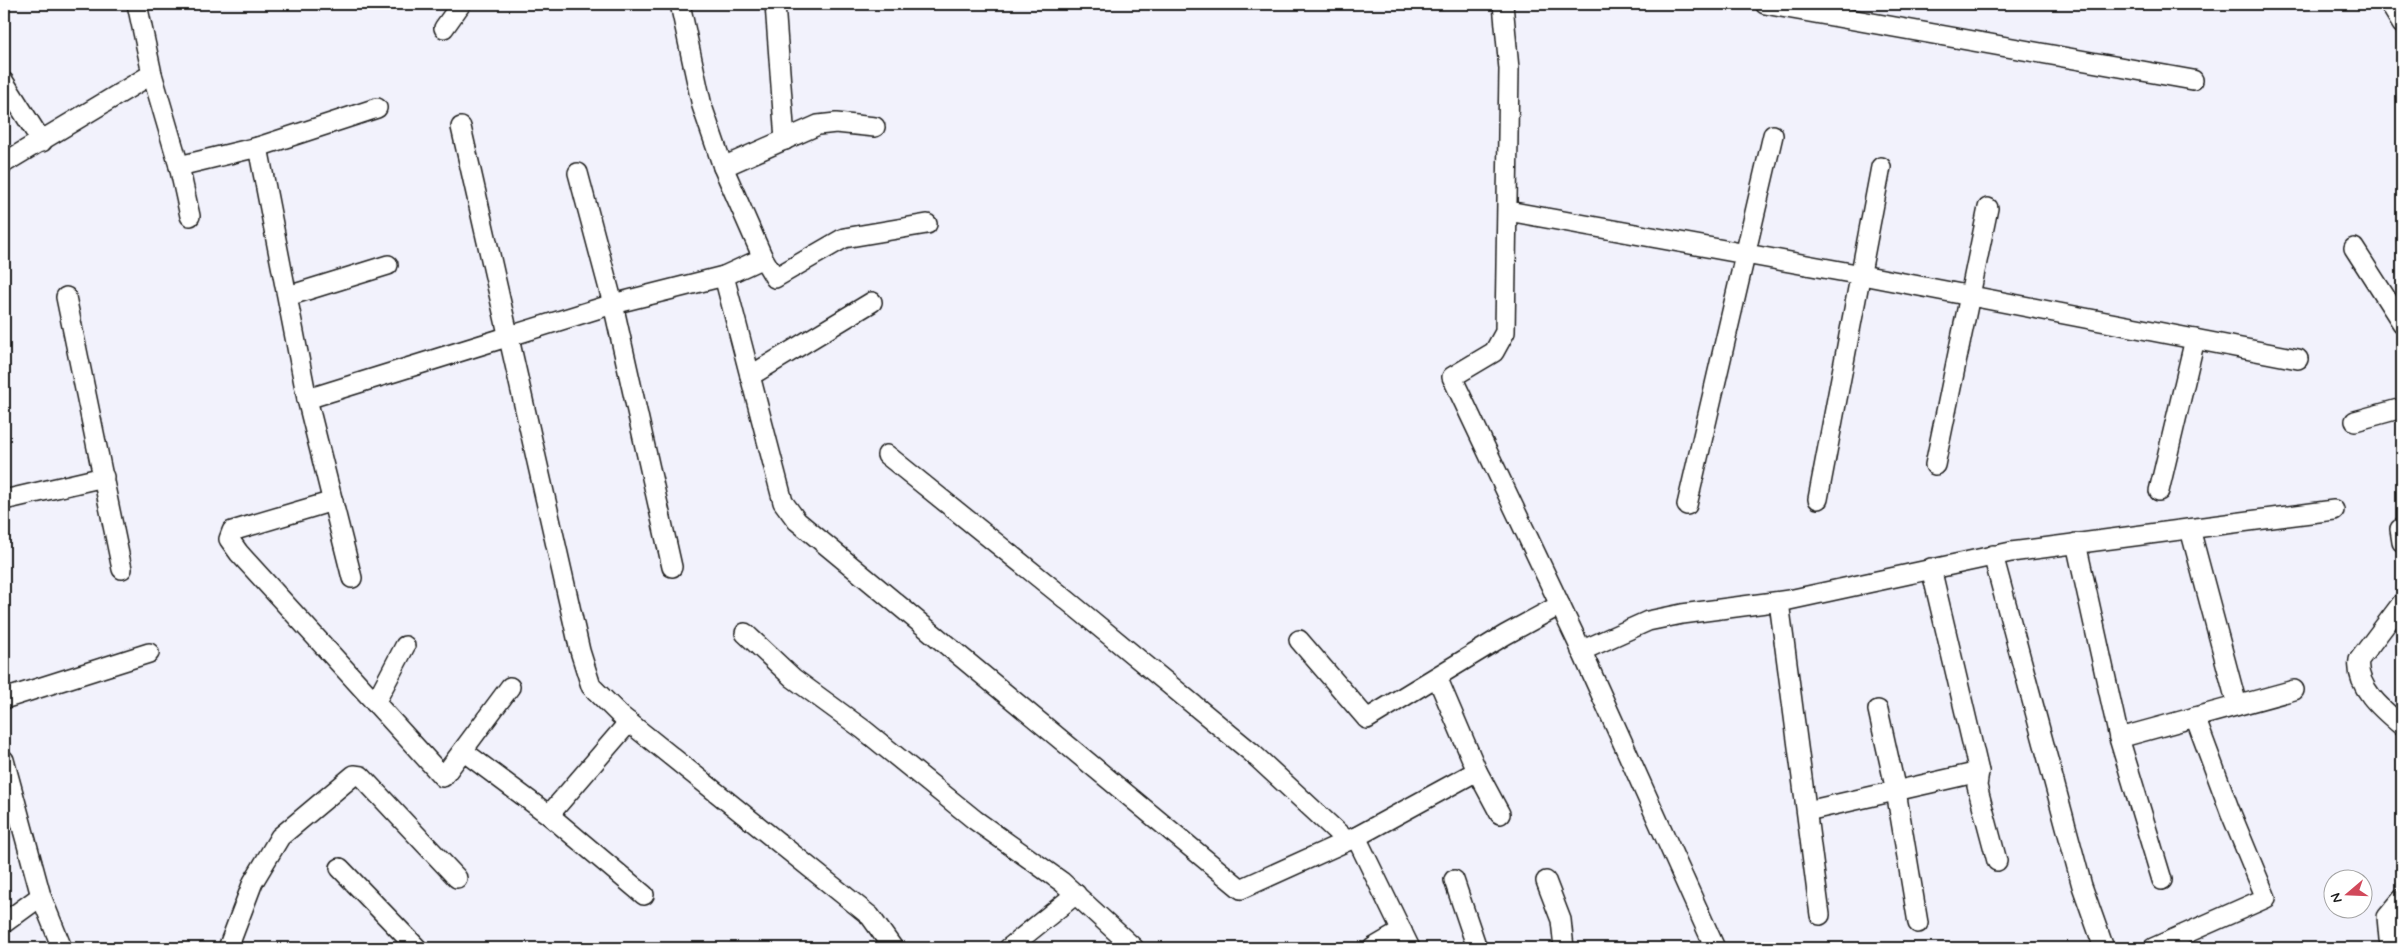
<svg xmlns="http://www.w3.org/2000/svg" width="2406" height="952" viewBox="0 0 2406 952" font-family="Mynerve,sans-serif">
<rect width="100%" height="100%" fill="#f2f2fc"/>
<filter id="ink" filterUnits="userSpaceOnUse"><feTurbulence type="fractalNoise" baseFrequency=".02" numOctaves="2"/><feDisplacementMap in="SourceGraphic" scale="10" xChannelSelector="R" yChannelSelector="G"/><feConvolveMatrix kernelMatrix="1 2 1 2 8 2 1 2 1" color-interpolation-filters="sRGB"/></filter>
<g filter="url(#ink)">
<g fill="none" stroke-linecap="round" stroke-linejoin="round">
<defs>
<g id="minor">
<polyline points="137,4 152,74 179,166 190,216"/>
<polyline points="680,4 702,106 723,167 763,258 724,276"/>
<polyline points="775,4 785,140"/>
<polyline points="1503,4 1509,69 1505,332 1494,352 1452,377 1578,643 1715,948"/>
<polyline points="1765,4 2193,80"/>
<polyline points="2390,4 2402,24"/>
<polyline points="444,28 461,4"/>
<polyline points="4,82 42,142"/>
<polyline points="461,127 580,651 591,686 620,715 870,916 893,948"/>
<polyline points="258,147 377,108"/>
<polyline points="4,163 152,74"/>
<polyline points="179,166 258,147 307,399 352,578"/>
<polyline points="723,167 818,125 836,123 875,127"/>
<polyline points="578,173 613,304 672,567"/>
<polyline points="1508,211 1862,275 2298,359"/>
<polyline points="2354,248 2402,323"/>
<polyline points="763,258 775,278 844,238 927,224"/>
<polyline points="288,296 388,265"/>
<polyline points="66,297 122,569"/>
<polyline points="750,376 872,302"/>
<polyline points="307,399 613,304 724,276 783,502 797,521 1241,889 1356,837 1477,771"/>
<polyline points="2355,421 2402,408"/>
<polyline points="887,455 1068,601 1251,752 1347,841"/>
<polyline points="1935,465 1988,208"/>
<polyline points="2159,491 2195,339"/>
<polyline points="1818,499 1881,167"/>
<polyline points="4,500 104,477"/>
<polyline points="333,501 232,531 229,539 239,553 443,777 510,687"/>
<polyline points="1687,505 1773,135"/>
<polyline points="2190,529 2237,705"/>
<polyline points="2400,529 2402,542"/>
<polyline points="2076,543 2119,738 2162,880"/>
<polyline points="1993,555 2082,886 2104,948"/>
<polyline points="1931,568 1979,772 1977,786 1997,861"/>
<polyline points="1779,602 1820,915"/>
<path d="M 2402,603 L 2359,660 C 2355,687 2383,710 2402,726"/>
<polyline points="745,633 793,678 864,730 975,820 1062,882 1134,948"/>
<polyline points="1299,640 1367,719 1505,635 1560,605"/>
<polyline points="1581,651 1648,621 1682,614 1789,600 2011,552 2334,510"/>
<polyline points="1437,677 1477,771 1500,814"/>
<polyline points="4,699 149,653"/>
<polyline points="375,703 405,646"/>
<polyline points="1878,710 1896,791 1918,923"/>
<polyline points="2119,738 2294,690"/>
<polyline points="463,751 549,815 644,895"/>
<polyline points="4,760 41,896 62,948"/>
<polyline points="1807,811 1979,772"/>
<polyline points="549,815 629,722"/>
<polyline points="1356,837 1410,948"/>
<polyline points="340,868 417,948"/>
<polyline points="1454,880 1477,948"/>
<polyline points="1546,881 1561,920 1564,948"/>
<polyline points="4,923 41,896"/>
<polyline points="228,948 253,882 280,837 354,775 361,776 457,878"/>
<polyline points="1009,948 1076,894"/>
<polyline points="1373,948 1402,931"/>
<polyline points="2153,948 2266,898 2230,811 2195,717"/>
<polyline points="2394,948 2389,939 2387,917 2402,899"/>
</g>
</defs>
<use href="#minor" stroke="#1c1c1c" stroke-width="22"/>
<use href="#minor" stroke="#fff" stroke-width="19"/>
</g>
</g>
<rect width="2406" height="952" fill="none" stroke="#fff" stroke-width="20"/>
<rect x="10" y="10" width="2386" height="932" fill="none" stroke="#1c1c1c" stroke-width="2" filter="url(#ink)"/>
<g transform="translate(2348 894) rotate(251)"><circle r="24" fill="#ffffff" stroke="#a4a4a4"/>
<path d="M0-4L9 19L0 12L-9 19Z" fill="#d1495b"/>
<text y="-8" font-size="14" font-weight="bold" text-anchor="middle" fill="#1c1c1c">N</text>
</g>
</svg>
